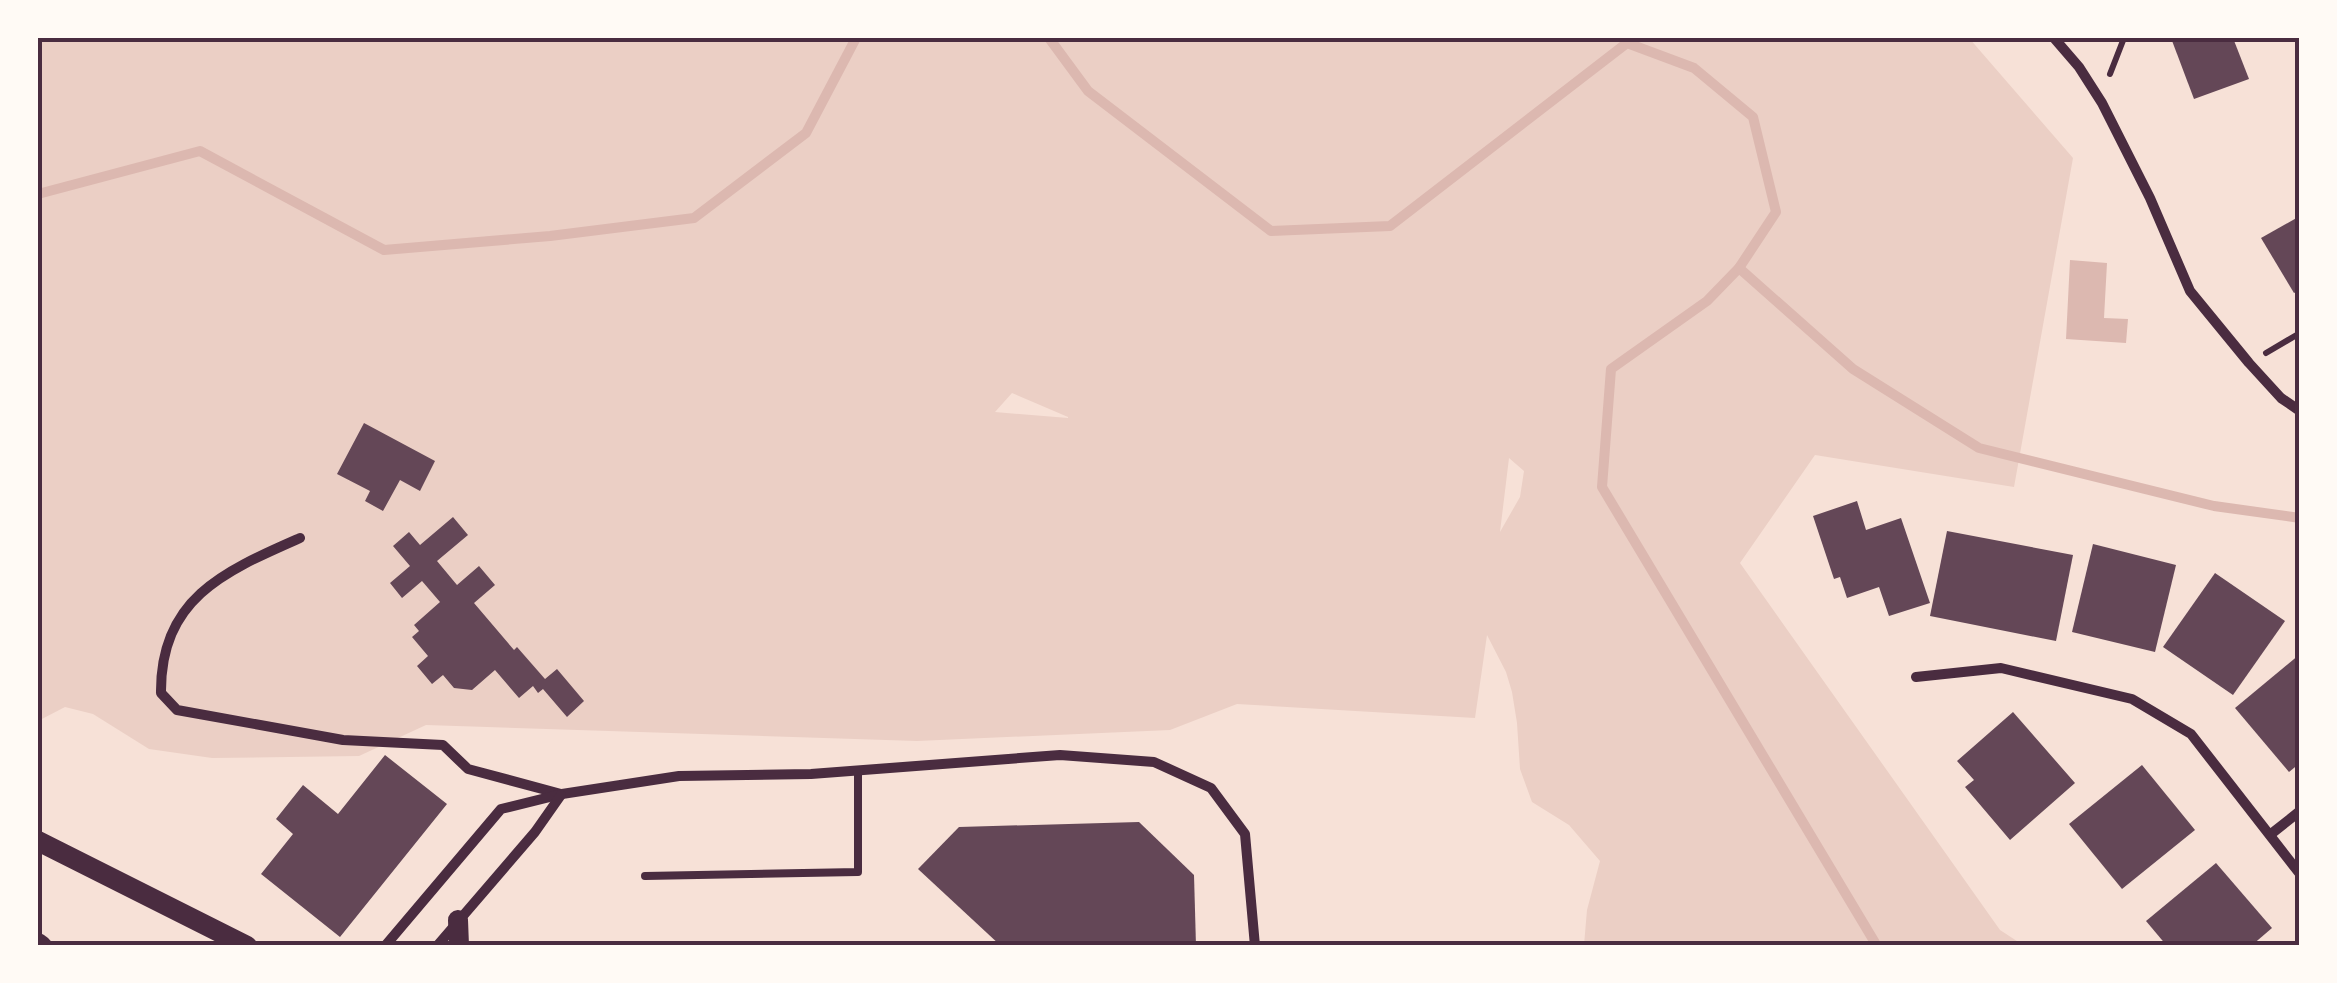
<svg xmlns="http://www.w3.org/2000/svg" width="2337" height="983" viewBox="0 0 2337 983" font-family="Roboto,sans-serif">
<rect width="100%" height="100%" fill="#f7e1d7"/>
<path fill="#ebcfc5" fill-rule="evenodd" d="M 38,38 L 1969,38 L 2073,158 L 2014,487 L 1815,455 L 1740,563 L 2000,930 L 2023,945 L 1584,945 L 1587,910 L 1600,861 L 1569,825 L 1532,802 L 1520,769 L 1517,723 L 1512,692 L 1506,672 L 1487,635 L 1475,718 L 1237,704 L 1170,730 L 917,741 L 426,725 L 359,756 L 212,758 L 149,749 L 93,714 L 65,707 L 38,721 ZM 1012,393 L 1068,417 L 1068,418 L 995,412 ZM 1509,458 L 1524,471 L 1520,497 L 1500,532 Z"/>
<polygon fill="#dcb8b0" points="2070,260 2107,263 2104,318 2128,319 2126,343 2066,339"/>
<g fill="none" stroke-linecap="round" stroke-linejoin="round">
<g stroke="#dcb8b0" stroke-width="10">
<polyline points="1049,38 1088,91 1271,231 1390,226 1627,43 1694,68 1753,117 1776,212 1739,268 1707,301 1611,369 1602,487 1877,946"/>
<polyline points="38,194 200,151 384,250 550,236 694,218 806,133 856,38"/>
<polyline points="1739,268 1853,369 1979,448 2214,506 2300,518"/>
</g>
</g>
<g fill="#644757">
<polygon points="2171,38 2233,38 2249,79 2194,99"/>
<polygon points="2300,216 2300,290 2294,293 2261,238"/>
<polygon points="364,423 435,461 420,491 400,480 383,511 365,501 370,491 337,474"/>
<polygon points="1857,501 1866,530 1901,518 1930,603 1889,616 1879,587 1847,598 1840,577 1834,579 1813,516"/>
<polygon points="453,517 468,535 437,561 457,585 479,566 495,585 474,603 514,650 517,647 545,679 557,669 584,701 567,717 543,689 538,693 533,686 519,698 495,670 472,690 454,688 443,675 432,684 417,666 428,656 412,637 419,631 414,625 440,602 422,581 402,598 390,583 410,566 393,546 409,532 420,545"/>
<polygon points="1947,531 2073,555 2056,641 1930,616"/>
<polygon points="2093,544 2176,565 2155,652 2072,632"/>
<polygon points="2215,573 2285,621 2233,695 2163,647"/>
<polygon points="2300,654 2300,763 2289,772 2235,708"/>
<polygon points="2013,712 2075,783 2010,840 1965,787 1974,780 1957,761"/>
<polygon points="385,755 447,804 340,937 261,874 293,834 276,819 303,785 338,814"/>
<polygon points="2142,765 2195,830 2122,889 2069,824"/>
<polygon points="1139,822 1194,875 1196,946 1001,946 918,869 959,827"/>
<polygon points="2216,863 2272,928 2251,946 2167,946 2146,921"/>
</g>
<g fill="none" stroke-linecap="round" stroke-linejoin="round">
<g stroke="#4a2c40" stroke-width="6">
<polyline points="2110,74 2124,38"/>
<polyline points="2266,353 2300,333"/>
</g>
<polyline stroke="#4a2c40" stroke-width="8" points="645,876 858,872 858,770"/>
<g stroke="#4a2c40" stroke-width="10">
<polyline points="2054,38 2079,67 2102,103 2150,198 2190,291 2249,363 2281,398 2300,411"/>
<path d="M 300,538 C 225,571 160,598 161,693 L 177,710 L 343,740 L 443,745 L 468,769 L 561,794"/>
<polyline points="1916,677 2001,668 2132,699 2191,734 2300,874"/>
<polyline points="2271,834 2300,811"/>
<polyline points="385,946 501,809 562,794 679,776 811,774 1060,755 1154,762 1211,788 1245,834 1255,946"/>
<polyline points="437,946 535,832 561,795"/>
</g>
<g stroke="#4a2c40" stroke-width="20">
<polyline points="38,841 247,946"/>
<polyline points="458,920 459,946"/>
<polyline points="38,943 42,946"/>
</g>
</g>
<rect width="2337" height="983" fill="none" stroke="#fffaf5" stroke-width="80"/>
<rect x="40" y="40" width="2257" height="903" fill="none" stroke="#4a2c40" stroke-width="4"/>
</svg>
